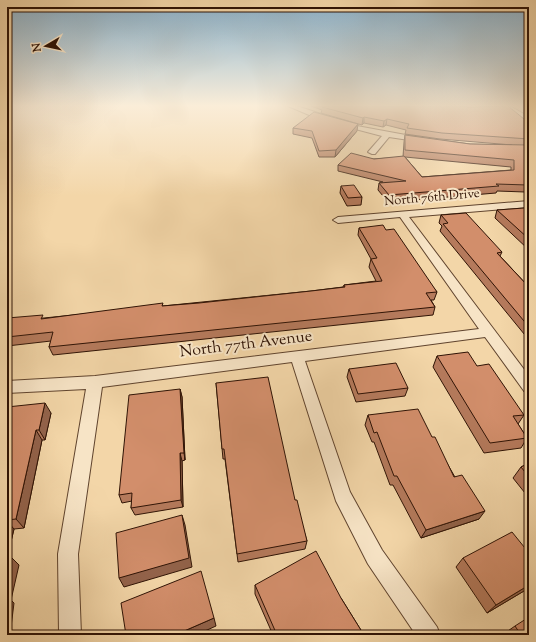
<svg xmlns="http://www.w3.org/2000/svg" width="536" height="642" viewBox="0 0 536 642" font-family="'Sorts Mill Goudy',serif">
<rect width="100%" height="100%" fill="#f3d6a8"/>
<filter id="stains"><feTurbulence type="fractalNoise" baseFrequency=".005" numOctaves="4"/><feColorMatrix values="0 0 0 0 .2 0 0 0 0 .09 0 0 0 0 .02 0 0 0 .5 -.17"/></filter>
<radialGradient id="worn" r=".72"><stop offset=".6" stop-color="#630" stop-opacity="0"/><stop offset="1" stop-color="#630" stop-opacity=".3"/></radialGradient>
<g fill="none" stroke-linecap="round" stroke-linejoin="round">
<defs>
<g id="street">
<polygon points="288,106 297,106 357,126 422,138 426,140 422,142 389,137 375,154 372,154 368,152 382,136 321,120"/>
<polygon points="503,106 510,106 529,117 529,122"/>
<polygon points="529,201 529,207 409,217 529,376 529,393 524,391 485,337 305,361 350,492 382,550 437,627 440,635 416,635 368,564 336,501 292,362 102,387 78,554 81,635 59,635 58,554 86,389 7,393 7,381 95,376 479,329 400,217 338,223 333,220 338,217"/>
</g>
</defs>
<use href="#street" stroke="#60442e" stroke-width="2"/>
<use href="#street" fill="#f7e4c6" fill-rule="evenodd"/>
</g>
<g fill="#b57a5c" stroke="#2f1305" fill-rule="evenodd">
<path d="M 311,106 L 459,106 L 529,123 L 529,190 L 526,190 L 525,192 L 497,191 L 496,193 L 388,202 L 378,190 L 379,183 L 383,182 L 338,171 L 338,165 L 374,159 L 403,157 L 404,142 L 405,135 L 470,144 L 512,145 L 440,139 L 405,134 L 406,130 L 386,125 L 383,127 L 364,123 L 362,125 L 321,113 L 322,110 ZM 405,157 L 511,167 L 511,170 L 422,177 Z"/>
<polygon points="293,128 357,131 335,157 319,157 312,138 293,134"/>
<polygon points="341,186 362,197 361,205 347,206 340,193"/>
<polygon points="497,210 529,213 529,250 495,218"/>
<polygon points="441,215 502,252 500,256 527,285 529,285 529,340 440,231 442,226 439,223"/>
<polygon points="359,228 386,230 437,292 434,300 431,300 435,307 433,315 53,355 49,347 51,341 7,346 7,318 44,318 311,291 343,287 344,285 376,281 369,267 371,259 358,235"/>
<polygon points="437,356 477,366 524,415 518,424 527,438 521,448 484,453 433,367"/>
<polygon points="349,369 408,388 405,396 356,402 347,377"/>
<polygon points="216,383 295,500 307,541 305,549 238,562 225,459 223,459"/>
<polygon points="180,389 182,397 185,460 182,461 183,507 135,515 131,508 132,501 122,503 119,495"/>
<polygon points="7,407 51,413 45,440 42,440 24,528 14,529 7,558"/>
<polygon points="368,415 432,437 479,519 421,538 393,485 390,485 374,442 372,442 365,425"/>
<polygon points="529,463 529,498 513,478 521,467"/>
<polygon points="463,558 529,588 487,613 456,567"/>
<polygon points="255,585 341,598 364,635 273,635 255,594"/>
<polygon points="515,626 529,635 506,635 505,633"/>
</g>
<g fill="#93634b" stroke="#2f1305">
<polygon points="364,117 364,123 362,125 363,118"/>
<polygon points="387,119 386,125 383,127 384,121"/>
<polygon points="358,124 357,131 335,157 336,150"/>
<polygon points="180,389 182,397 185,460 184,453"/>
<polygon points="45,403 51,413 45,440 39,430"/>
<polygon points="36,430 42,440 24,528 16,519"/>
<polygon points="180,453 182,461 183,507 181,500"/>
<polygon points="485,511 479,519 421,538 426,530"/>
<polygon points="182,515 185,525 192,567 124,587 119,578"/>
<polygon points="7,521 14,529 7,558"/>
<polygon points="11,557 19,565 11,600 14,603 10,635 7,635 7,573"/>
<polygon points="529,585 529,588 487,613 496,605"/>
<polygon points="214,618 216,626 196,635 175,635"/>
</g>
<g fill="#d28e6b" stroke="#2f1305">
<polygon points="323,106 459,106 469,107 508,106 529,123 529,139 442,133 407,128 409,124 387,119 384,121 364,117 363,118 322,107"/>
<polygon points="314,112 358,124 336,150 319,151 312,131 293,128"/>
<polygon points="405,135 470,144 529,145 529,183 527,183 528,185 496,184 499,186 389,195 379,183 406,181 338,165 351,153 374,159 404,156 422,177 514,170 514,160 405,150"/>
<polygon points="354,185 362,197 348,198 341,186"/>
<polygon points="524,208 529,213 529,239 497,210"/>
<polygon points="466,213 502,252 497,253 527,285 529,285 529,327 443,224 448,223 441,215"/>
<polygon points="383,225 386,230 394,229 437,292 426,293 435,307 49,347 53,332 7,337 7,318 43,315 41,319 163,303 162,306 199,303 311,291 345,287 344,285 382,281 371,259 377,258 359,228"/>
<polygon points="468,352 477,366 489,364 524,415 513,416 527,438 490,443 437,356"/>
<polygon points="396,363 408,388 358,394 349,369"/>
<polygon points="268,377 295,500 297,500 307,541 237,554 224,449 222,449 216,383"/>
<polygon points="180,389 184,453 180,453 181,500 131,508 132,493 119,495 129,395"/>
<polygon points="45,403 39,430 36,430 16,519 7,520 7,407"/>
<polygon points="418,409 432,437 435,437 454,477 462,475 485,511 426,530 397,476 394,476 377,432 374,433 368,415"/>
<polygon points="529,463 529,477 521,467"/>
<polygon points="182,515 189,558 119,578 116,533"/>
<polygon points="512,532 529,553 529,585 496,605 463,558"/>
<polygon points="316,551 341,598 364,635 277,635 255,585"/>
<polygon points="11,557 7,573 7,558"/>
<polygon points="201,571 214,618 175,635 126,635 121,603"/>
<polygon points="529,617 529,635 521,635 515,626"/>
</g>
<linearGradient id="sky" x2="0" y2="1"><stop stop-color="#8ab5d2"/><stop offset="0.54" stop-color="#faedd8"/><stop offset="1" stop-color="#faedd8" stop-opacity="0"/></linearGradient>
<rect width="536" height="196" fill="url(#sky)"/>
<g text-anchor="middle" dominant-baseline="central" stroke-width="4" stroke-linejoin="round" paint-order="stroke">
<g font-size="13" fill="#2f1305" stroke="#f7e4c6">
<text transform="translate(432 198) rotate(-5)">North 76th Drive</text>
</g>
<g font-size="16" fill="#2f1305" stroke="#f7e4c6">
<text transform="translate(246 345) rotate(-7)">North 77th Avenue</text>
</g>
</g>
<rect width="536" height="642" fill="none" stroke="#f3d6a8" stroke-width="24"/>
<rect x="8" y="8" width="520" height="626" fill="none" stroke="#2f1305" stroke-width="2"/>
<rect x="12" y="12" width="512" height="618" fill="none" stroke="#2f1305"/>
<g transform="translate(46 46) rotate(261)" stroke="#f7e4c6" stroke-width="3" paint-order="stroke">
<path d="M0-3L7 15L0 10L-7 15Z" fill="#2f1305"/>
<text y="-6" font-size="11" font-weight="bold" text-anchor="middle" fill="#2f1305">N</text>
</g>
<rect width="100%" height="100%" filter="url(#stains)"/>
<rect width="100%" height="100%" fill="url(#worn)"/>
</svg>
